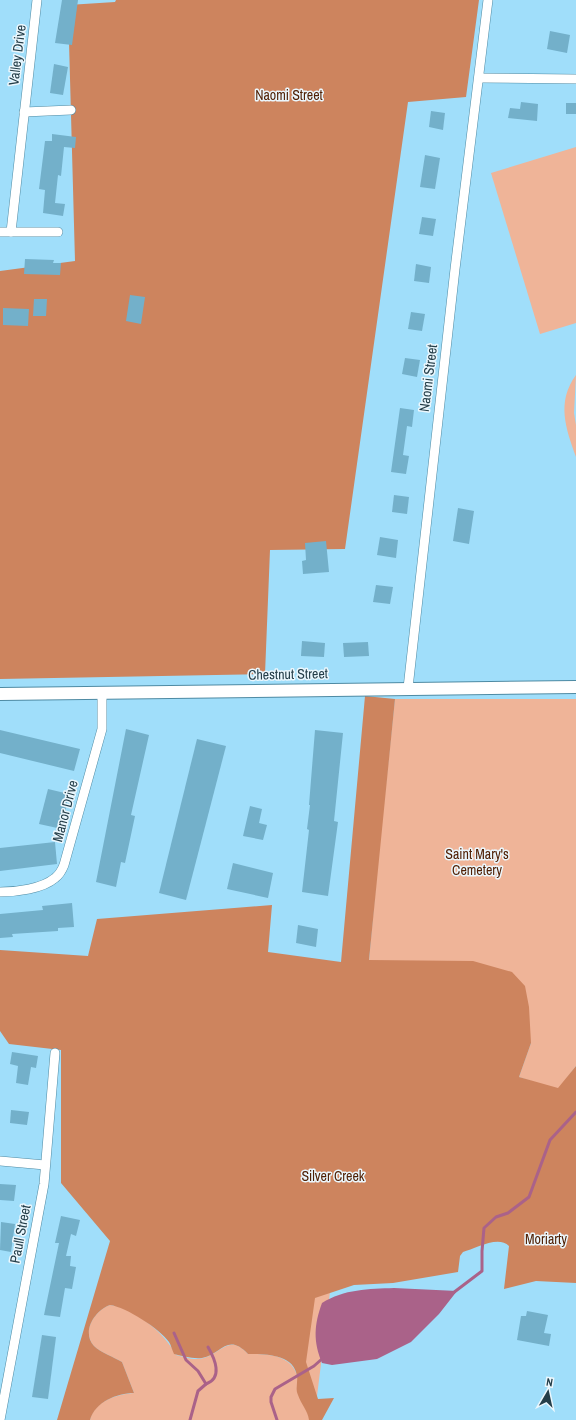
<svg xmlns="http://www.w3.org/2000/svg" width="576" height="1420" viewBox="0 0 576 1420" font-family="'Archivo Narrow',sans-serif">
<rect width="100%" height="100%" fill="#a0defa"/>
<g fill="#efb498">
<polygon points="576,147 576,323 540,334 491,173"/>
<path d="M 576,375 L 574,413 L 576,425 L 576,457 C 566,429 556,402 576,375 Z"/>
<polygon points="395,699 576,699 576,1066 566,1079 576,1270 531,1081 519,1077 531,1043 369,961 379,850"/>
<path d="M 322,1223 L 332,1276 L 314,1420 L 90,1420 C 94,1401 118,1394 134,1393 L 122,1362 C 114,1357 101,1353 94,1346 C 81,1332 95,1310 110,1305 C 134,1308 165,1333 176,1355 C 184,1357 195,1361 204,1358 C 223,1352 229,1334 248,1354 C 266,1354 290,1354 297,1375 C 298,1379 297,1386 296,1390 Z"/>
</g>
<g fill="#cd845e">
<polygon points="116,0 479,0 466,97 408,102 345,549 270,550 265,674 0,679 0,271 75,261 68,5 115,2"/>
<path d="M 365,696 L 395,699 L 369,960 L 473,961 L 512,972 L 525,986 L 529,1007 L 531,1043 L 519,1077 L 558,1088 L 576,1066 L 576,1283 L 536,1281 L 504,1289 L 509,1246 C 498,1235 475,1249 463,1252 L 460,1256 L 458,1272 L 393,1283 L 354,1285 L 315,1298 L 306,1362 L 318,1399 L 334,1398 L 322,1420 L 309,1420 C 308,1411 301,1404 298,1395 C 295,1389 298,1383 297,1376 C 294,1354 265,1354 248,1354 C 227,1332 221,1355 202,1358 C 192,1359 183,1356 174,1354 C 172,1350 171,1345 169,1342 C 160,1329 126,1307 110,1305 C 95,1310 81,1332 94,1346 C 101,1353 114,1357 122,1362 L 134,1393 C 117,1393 95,1402 90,1420 L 57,1420 L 110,1241 L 61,1183 L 61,1050 L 9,1044 L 0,1031 L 0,950 L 88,956 L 97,919 L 272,905 L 268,952 L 341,962 Z"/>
</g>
<path fill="#aa6289" d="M 394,1288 L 457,1291 L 439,1314 L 411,1342 L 377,1359 L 332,1365 L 322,1363 C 313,1341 314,1325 322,1303 C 344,1289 369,1289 394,1288 Z"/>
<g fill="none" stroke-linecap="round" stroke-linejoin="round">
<g stroke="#aa6289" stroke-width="3">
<polyline points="453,1293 482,1271 482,1251 484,1228 496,1217 508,1213 529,1197 550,1140 576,1112"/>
<polyline points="174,1333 186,1360 198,1371 206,1384 198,1391 190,1420"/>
<path d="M 206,1384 C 223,1378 215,1359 208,1347"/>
<polyline points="277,1420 271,1402 271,1397 275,1389 314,1366 323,1358"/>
</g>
</g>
<g fill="#73b0ca">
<polygon points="62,0 78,0 72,45 55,43"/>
<polygon points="550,31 570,35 567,53 547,49"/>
<polygon points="54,64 68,67 63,95 50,93"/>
<polygon points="521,102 538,104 537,121 508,118 510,108 520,109"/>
<rect x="566" y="103" width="10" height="11"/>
<polygon points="431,111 445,113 443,130 429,127"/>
<polygon points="52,134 76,137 75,148 64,147 61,176 58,175 55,203 65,204 63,216 43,213 45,190 39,189 45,141 52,141"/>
<polygon points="425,155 440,158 435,189 420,187"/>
<polygon points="422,217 436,219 433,236 419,234"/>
<polygon points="25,259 54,260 53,263 61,263 60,275 24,274"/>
<polygon points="416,264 431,267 429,283 414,281"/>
<polygon points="130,295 145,297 141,324 126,321"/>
<polygon points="34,299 47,299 46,316 33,316"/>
<polygon points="3,308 29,309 28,326 3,325"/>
<polygon points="411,312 425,314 422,331 408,329"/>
<polygon points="405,358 420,360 417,377 402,374"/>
<polygon points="400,408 414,410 412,427 407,426 403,455 409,456 406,474 391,472"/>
<polygon points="394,495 409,497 407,514 392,512"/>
<polygon points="458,508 474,511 469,544 453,541"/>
<polygon points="380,537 398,540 396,558 377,555"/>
<polygon points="326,541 329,572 303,574 302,561 306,560 305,543"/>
<polygon points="376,585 393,587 390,604 373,602"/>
<polygon points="302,641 325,643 324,657 301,656"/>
<polygon points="368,642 369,656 344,657 343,643"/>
<polygon points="126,729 149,735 131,815 135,816 125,863 121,862 116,887 96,882"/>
<polygon points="0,730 80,749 74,771 0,753"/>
<polygon points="315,730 343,733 334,821 338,822 328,896 302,892 309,830 307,829 310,805 309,805"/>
<polygon points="197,739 226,746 186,900 159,893"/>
<polygon points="48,789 69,794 62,829 39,824"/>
<polygon points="250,806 262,809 259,823 267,825 263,840 243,836"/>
<polygon points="55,842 57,864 0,871 0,848"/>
<polygon points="233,863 273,873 268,898 227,889"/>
<polygon points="72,903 74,927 58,928 58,931 12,934 13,937 0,938 0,914 43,910 42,906"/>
<polygon points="298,925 318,929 316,947 296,943"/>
<polygon points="12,1052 38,1056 36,1068 31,1067 28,1085 16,1083 18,1066 10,1064"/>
<polygon points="11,1110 29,1112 27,1125 10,1123"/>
<polygon points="0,1184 16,1185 14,1201 0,1200"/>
<polygon points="61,1216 80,1220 76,1236 71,1234 66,1256 71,1256 70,1266 76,1267 72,1289 65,1288 60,1317 44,1315 59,1243 55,1243"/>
<polygon points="1,1222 15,1224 11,1252 0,1250"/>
<polygon points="527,1311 548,1315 544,1333 551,1334 549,1346 517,1340 521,1316 526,1316"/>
<polygon points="42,1335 56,1337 48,1399 32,1397"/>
</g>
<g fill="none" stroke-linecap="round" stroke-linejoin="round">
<defs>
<g id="minor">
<polyline points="479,78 576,79"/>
<polyline points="24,112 71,110"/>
<polyline points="0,232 58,232"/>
<polyline points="11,232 37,0"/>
<polyline points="408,688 455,269 488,0"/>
<path d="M 0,892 C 16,892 42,889 55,878 C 59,875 62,870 64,865 L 102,729 L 102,692"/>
<polyline points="0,1161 45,1165"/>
<polyline points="0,1420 44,1184 55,1053"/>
</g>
<polyline id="tertiary" points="0,694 576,687"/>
</defs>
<use href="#minor" stroke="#4e8aa3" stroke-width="10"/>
<use href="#tertiary" stroke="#4e8aa3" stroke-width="14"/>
<use href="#minor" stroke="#fff" stroke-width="9"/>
<use href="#tertiary" stroke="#fff" stroke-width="12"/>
</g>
<g text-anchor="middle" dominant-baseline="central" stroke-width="3" stroke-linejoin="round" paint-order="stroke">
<g font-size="14" fill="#243e49" stroke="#ebf7fd">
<text transform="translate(17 55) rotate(-83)">Valley Drive</text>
<text transform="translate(428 378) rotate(-83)">Naomi Street</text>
<text transform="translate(288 674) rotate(-1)">Chestnut Street</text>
<text transform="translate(65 811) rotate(-75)">Manor Drive</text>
<text transform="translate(20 1234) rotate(-79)">Paull Street</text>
</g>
<g font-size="14" fill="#502004" stroke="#ebf7fd">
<text x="289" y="95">Naomi Street</text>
<text x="477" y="854">Saint Mary's<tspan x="477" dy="16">Cemetery</tspan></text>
<text x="333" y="1176">Silver Creek</text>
<text x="546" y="1239">Moriarty</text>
</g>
</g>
<g transform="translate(548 1392) rotate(9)" stroke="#ebf7fd" stroke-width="3" paint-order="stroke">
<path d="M0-3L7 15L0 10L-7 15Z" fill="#243e49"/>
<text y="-6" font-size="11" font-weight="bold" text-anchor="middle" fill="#243e49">N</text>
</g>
</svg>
